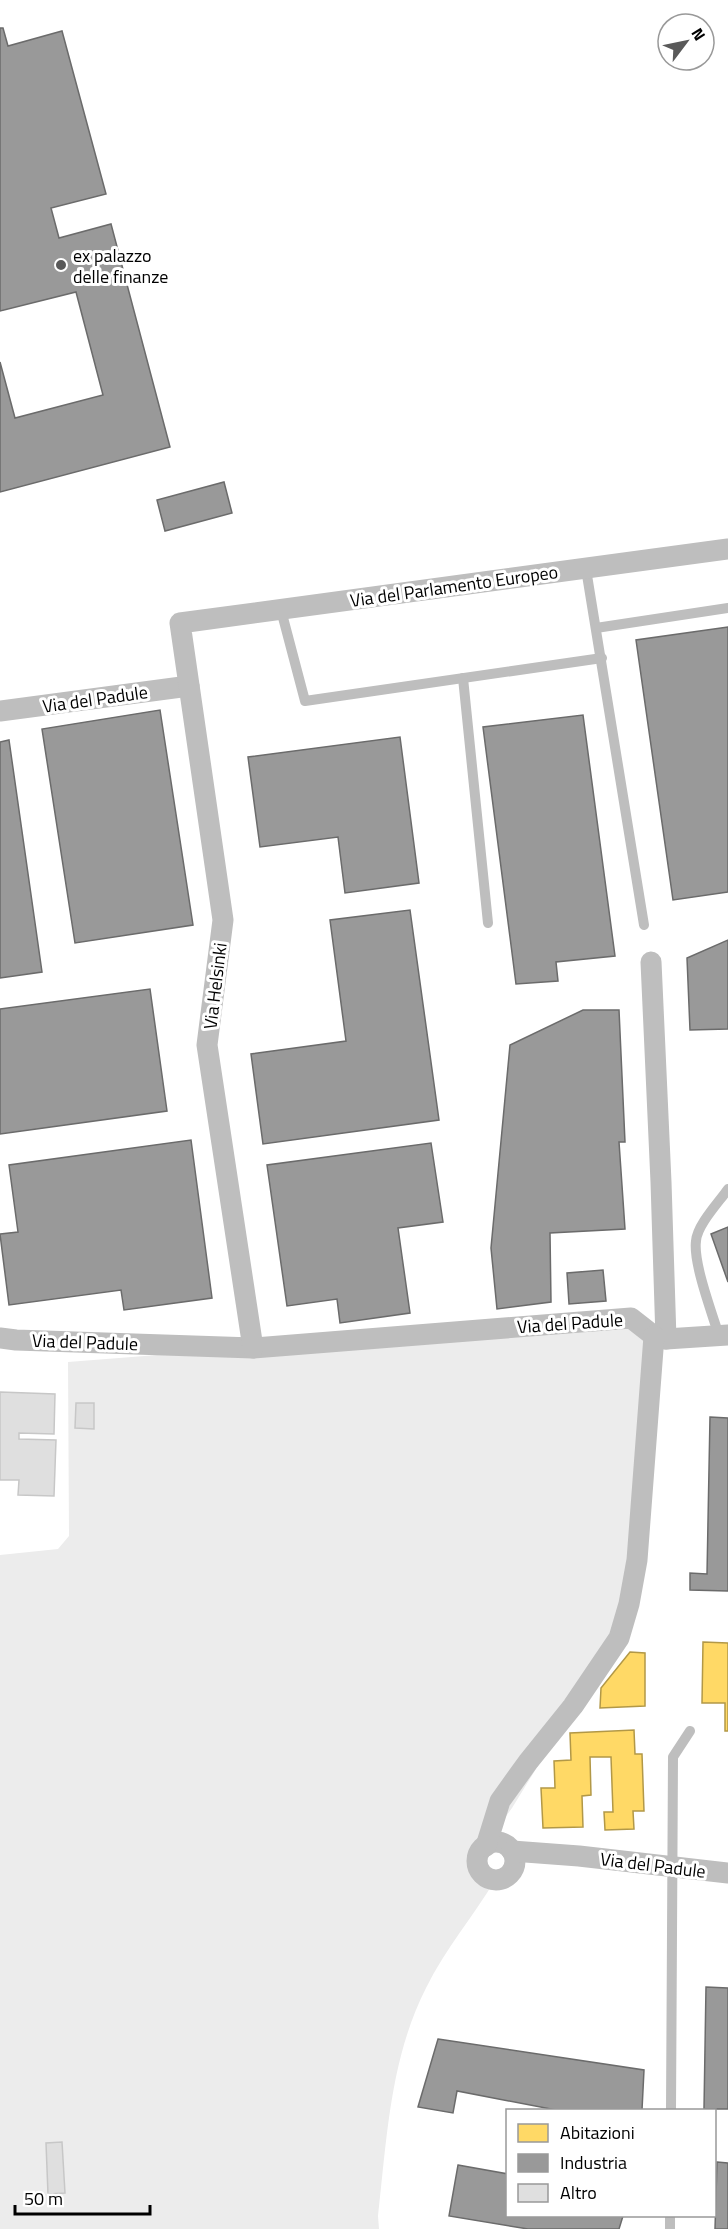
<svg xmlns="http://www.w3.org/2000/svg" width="728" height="2229" viewBox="0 0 728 2229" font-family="'Titillium Web',sans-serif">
<rect width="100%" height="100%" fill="#fff"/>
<path fill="#ececec" d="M 631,1318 L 654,1336 L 629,1604 L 539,1764 L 512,1808 L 479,1854 C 475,1867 482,1878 495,1880 C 473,1917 445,1949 426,1988 C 390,2059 387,2138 378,2216 L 379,2229 L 0,2229 L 0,1555 L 58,1549 L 69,1536 L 68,1362 Z"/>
<g fill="#ffd966" stroke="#b29847" stroke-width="1.5">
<polygon points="703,1642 728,1643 728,1731 725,1731 725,1703 702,1703"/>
<polygon points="630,1652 645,1653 645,1706 600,1708 601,1688"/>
<polygon points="634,1730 635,1754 642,1754 644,1811 633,1811 634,1829 605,1830 604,1812 613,1812 611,1757 590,1757 591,1795 582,1796 583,1827 543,1828 541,1788 555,1788 554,1761 571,1760 570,1733"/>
</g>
<g fill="#999" stroke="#6b6b6b" stroke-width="1.5">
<polygon points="0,28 3,28 8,46 62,31 106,194 51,208 59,238 111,224 170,447 0,492 0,362 15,418 103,395 76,292 0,311"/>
<polygon points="224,482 232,513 165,531 157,500"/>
<polygon points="728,627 728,892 673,900 636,640"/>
<polygon points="160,710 193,925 75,943 42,729"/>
<polygon points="583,715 615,956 556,962 558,981 516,984 483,727"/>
<polygon points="400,737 419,883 345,893 338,837 260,847 248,757"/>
<polygon points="9,740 42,972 0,978 0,742"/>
<polygon points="410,910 439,1120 263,1144 251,1054 346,1041 330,920"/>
<polygon points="728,940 728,1029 690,1030 687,958"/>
<polygon points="150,989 167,1111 0,1134 0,1009"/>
<polygon points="583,1010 619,1010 625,1142 619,1142 625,1229 550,1233 551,1302 497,1309 491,1248 510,1045"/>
<polygon points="191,1140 212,1298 124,1310 121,1290 9,1305 0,1234 18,1232 9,1165"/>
<polygon points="431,1143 443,1222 398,1228 410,1313 340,1323 337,1299 287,1306 267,1165"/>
<polygon points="728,1227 728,1282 711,1234"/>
<polygon points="603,1270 606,1301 569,1304 567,1273"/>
<polygon points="710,1417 728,1418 728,1591 690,1590 690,1573 707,1574"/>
<polygon points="706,1987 728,1988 728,2109 704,2109"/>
<polygon points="438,2039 644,2070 642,2110 556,2110 457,2091 453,2113 418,2107"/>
<polygon points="717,2162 728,2163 728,2229 715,2229"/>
<polygon points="458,2165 508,2174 508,2216 623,2216 619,2229 528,2229 449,2216"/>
</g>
<g fill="#dfdfdf" stroke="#c7c7c7" stroke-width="1.5">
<polygon points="0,1392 55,1394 54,1434 19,1433 19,1439 56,1440 54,1496 18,1495 19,1480 0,1480"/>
<polygon points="76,1403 94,1403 94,1429 75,1428"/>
<polygon points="62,2142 65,2193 48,2194 46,2143"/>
</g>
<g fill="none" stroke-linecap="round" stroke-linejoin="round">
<g stroke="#bebebe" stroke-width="10">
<polyline points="586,569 644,925"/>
<polyline points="281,610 305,701 602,658"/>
<polyline points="596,628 728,608"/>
<polyline points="463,678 488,923"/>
<path d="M 719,1336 C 712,1313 693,1263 696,1241 C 697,1225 719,1202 728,1189"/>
<polyline points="671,2110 673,1757 690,1731"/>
<polyline points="670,2229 670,2216"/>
</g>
<g stroke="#bebebe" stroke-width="21">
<polyline points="0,711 189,686"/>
<polyline points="651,962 661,1182 666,1339"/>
<polyline points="0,1338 16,1340 253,1348 631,1318 654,1336 666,1339 728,1335"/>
<polyline points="253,1348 207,1045 223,920 180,623 728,549"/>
<circle cx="496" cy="1861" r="19"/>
<polyline points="486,1846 500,1801 528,1762 573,1706 619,1638 629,1604 637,1560 654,1336"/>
<polyline points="512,1851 579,1856 728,1873"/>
</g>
</g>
<circle fill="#595959" stroke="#fff" stroke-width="2" cx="61" cy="265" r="6"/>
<g text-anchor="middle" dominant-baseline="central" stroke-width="6" stroke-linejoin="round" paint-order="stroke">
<g font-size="18" fill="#000" stroke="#fff" text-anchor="start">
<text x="73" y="255">ex palazzo<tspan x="73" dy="21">delle finanze</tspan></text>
</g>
<g font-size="18" fill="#000" stroke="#fff">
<text transform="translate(454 586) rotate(-8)">Via del Parlamento Europeo</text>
<text transform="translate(95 699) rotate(-8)">Via del Padule</text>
<text transform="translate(215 986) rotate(-83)">Via Helsinki</text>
<text transform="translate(570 1323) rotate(-4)">Via del Padule</text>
<text transform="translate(85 1342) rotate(2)">Via del Padule</text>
<text transform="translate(653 1865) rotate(7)">Via del Padule</text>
</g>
</g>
<rect x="506" y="2109" width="210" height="108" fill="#ffffff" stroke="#999999" stroke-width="1.5"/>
<rect x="518" y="2124" width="30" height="18" fill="#ffd966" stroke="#999999" stroke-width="1.5"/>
<text x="560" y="2139" font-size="18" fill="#000000">Abitazioni</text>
<rect x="518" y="2154" width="30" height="18" fill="#999999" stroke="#999999" stroke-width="1.5"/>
<text x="560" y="2169" font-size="18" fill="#000000">Industria</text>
<rect x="518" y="2184" width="30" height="18" fill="#dfdfdf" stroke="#999999" stroke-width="1.5"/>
<text x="560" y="2199" font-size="18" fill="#000000">Altro</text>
<g transform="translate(686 42) rotate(58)"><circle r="28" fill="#ffffff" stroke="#999999" stroke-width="1.5"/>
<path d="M0-4.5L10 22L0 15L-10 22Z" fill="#595959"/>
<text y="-9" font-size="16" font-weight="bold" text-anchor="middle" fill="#000000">N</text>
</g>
<path d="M15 2205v9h135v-9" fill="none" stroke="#000000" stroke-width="3"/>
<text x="24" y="2205" font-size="18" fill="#000000" stroke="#ffffff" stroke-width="4.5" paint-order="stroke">50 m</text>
</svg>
